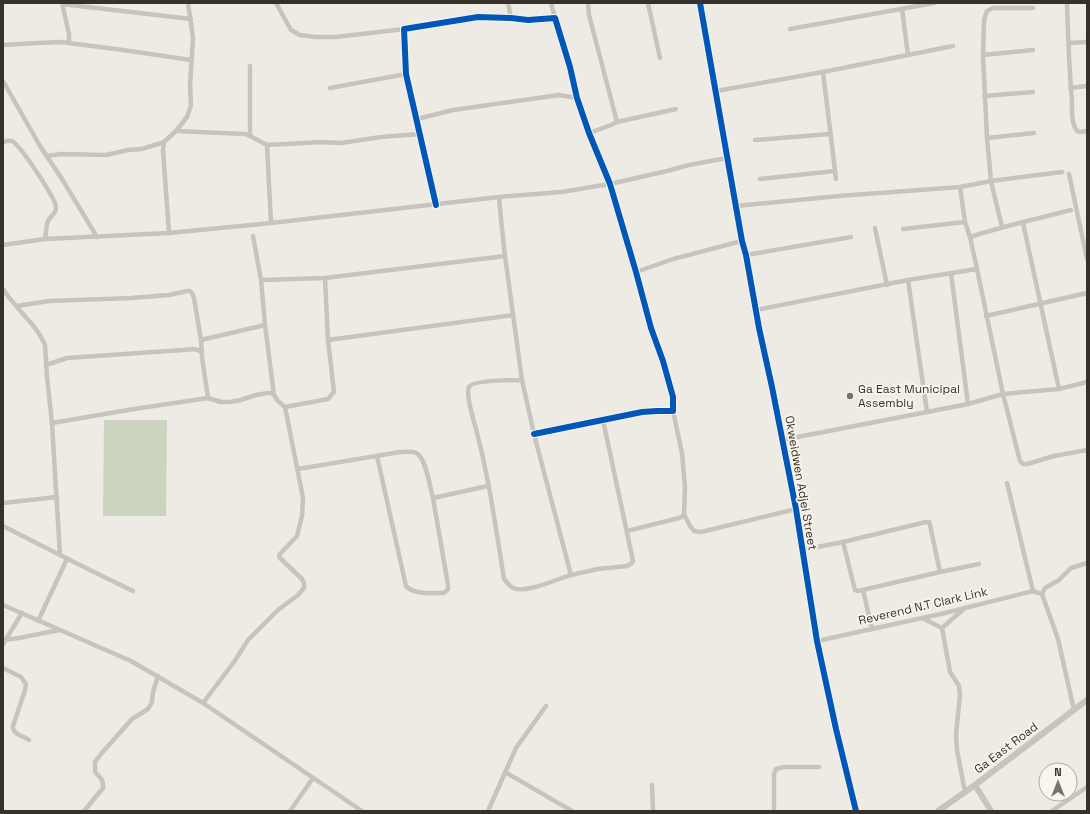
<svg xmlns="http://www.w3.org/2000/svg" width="1090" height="814" viewBox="0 0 1090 814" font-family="'Space Grotesk',sans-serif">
<rect width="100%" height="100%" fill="#eeebe4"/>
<polygon fill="#ccd3c0" points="104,420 167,420 166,516 103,516"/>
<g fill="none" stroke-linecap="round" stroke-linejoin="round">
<g stroke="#c7c3bd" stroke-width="4.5">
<polyline points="62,3 69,34 69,43"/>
<polyline points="276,3 291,30 300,35 315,37 336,37 404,29"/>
<polyline points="508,3 511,18"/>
<polyline points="551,3 555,18"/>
<polyline points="588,3 589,15 617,122 611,125 589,133"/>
<polyline points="648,3 660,58"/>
<polyline points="700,3 742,241 746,255 759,328 772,387 796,509 817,641 836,729 856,811"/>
<path d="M 1067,3 C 1068,36 1069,69 1072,101 C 1072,111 1071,123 1077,131 L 1080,132 L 1087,131"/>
<polyline points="62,4 191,19"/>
<polyline points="902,9 908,55"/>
<polyline points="790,29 934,3"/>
<polyline points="1069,43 1087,42"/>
<polyline points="3,45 37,43 61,42 123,50 191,60"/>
<polyline points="983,55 1033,50"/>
<polyline points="250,66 250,136"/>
<polyline points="823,72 836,179"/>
<polyline points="3,81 40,146 62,179 97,237"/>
<polyline points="330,88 406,74"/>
<polyline points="1070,88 1087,86"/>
<polyline points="716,91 823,72 953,46"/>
<polyline points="984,96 1033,92"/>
<polyline points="417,119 453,110 559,95 577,98"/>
<polyline points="617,122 676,109"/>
<polyline points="176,131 245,134 250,136 267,145 321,142 341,143 381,137 420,134"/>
<polyline points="987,138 1034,133"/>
<polyline points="755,140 830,134"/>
<path d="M 3,142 C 6,141 9,140 12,141 C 20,145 57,200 56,208 C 56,214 50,216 48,221 C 46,226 46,234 45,239"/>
<polyline points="267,145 271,223"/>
<polyline points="47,156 61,154 106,155 128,150 142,149 164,142"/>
<polyline points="1069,174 1087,259"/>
<polyline points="760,179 835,171"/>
<polyline points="960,187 965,222 970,237 977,269"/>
<path d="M 499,197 L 501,219 L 505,256 L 522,380 L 534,434 L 571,575 C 557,579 526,594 513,588 C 509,586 507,582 504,579 C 496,529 489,478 476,429 C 474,421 465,394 469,387 C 473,380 514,380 522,380"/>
<polyline points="436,205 406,74 404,29 478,17 511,18 528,20 555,18 570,67 577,98 589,133 610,184 636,272 651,328 663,361 673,397 673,411 657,411 642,412 534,434"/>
<polyline points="736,206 839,196 960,187 991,181 1062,172"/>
<polyline points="1023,223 1059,389"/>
<polyline points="1002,227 991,181 987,138 983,55 984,20 987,11 993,8 1033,8"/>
<polyline points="875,228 887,285"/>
<polyline points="903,229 965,222"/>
<polyline points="169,233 163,150 164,142 176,131 187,117 191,105 190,85 193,38 188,3"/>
<polyline points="253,236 261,280 265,325 274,395"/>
<path d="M 970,237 C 1003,226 1037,219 1071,210"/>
<polyline points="3,245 45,239 169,233 271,223 499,197 561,192 610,184 667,171 689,165 727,158"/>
<polyline points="746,255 851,237"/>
<polyline points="636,272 673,259 742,241"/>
<polyline points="951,273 968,404"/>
<polyline points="261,280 325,278 505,256"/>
<polyline points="908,280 927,412"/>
<path d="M 3,289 C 15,308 37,325 45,345 L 47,377 L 52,423 L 60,555"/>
<polyline points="17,306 49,301 131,298 169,295 187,291 190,291 192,293 194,298 201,340 202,357 208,398"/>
<polyline points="756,310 908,280 977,269 1003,394 1020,461 1023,464 1027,464 1054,456 1087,450"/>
<polyline points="986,316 1087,293"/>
<polyline points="201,340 265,325"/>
<polyline points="328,340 513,315"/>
<polyline points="46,365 67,358 183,350 193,349 202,351"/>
<polyline points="285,407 328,399 334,392 328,340 325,278"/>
<polyline points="52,423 134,409 208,398 221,402 230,402 241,400 256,395 268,393 271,393 274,395 278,401 285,407 303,498 302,516 297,536 279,555 280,558 302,579 304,583 304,588 298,595 278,610 248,640 234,662 203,703"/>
<polyline points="782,440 927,412 968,404 1003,394 1059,389 1087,382"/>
<path d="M 377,456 L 406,586 C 413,595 433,593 444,593 L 448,589 L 448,585 L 433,498"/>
<path d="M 298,469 L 400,452 C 405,452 412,451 416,453 C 426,457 430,488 433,498 L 488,486"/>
<polyline points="1007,483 1033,591"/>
<polyline points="3,503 57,497"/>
<polyline points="684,514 690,526 694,531 701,532 796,509"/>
<path d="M 3,526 C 46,548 89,570 133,591"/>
<polyline points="627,531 679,518 683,516 684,514 685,487 682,453 673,411"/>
<polyline points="843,542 855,590 858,591 940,572 979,564"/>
<polyline points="802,550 843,542 926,522 929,522 930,525 940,572"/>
<polyline points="571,575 598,569 627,566 632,563 633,561 603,420"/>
<polyline points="863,590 872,629"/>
<polyline points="1033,591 1042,594 1058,639 1074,710"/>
<polyline points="1042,594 1045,588 1059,580 1071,568 1087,563"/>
<polyline points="3,605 131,661 203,703 362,811"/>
<polyline points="922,618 942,628"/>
<polyline points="38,621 67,559"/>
<polyline points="942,628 950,672 959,686 960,694 956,735 957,750 965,792"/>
<polyline points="942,628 965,608"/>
<polyline points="3,640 19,638 59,630"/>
<polyline points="817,641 945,613 1033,591"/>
<polyline points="3,644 22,613"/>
<path d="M 3,668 L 21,677 L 26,684 L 25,690 L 13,726 C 12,734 23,736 29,740"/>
<polyline points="505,772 572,811"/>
<polyline points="652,785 653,811"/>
<path d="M 84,811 L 103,788 C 104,780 100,777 95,772 L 95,762 L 101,754 L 132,719 L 148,709 L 152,702 L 153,692 L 158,676"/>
<polyline points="290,811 313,778"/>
<polyline points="488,811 516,748 546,706"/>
<polyline points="774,811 774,774 776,769 784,767 819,767"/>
<polyline points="1052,811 1087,787"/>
</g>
<g stroke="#c7c3bd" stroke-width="6">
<polyline points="975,785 991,811"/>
<polyline points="938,811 975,785 1087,700"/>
</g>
<defs>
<g id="cycleway">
<polyline points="700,3 742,241 746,255 759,328 772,387 796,509 817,641 836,729 856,811"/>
<polyline points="436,205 406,74 404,29 478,17 511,18 528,20 555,18 570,67 577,98 589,133 610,184 636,272 651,328 663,361 673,397 673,411 657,411 642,412 534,434"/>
</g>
</defs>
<use href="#cycleway" stroke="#f9f5ed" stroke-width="8"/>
<use href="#cycleway" stroke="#0057b8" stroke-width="6"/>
</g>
<circle fill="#78726c" stroke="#f9f5ed" stroke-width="1.5" cx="850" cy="396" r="4"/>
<g text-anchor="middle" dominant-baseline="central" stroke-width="3.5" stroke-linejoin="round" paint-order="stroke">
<g font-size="12" fill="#38312b" stroke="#f9f5ed" text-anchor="start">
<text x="858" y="389">Ga East Municipal<tspan x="858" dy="14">Assembly</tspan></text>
</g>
<g font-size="12" fill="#38312b" stroke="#f9f5ed">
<text transform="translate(801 483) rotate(80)">Okweidwen Adjei Street</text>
<text transform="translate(923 606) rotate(-13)">Reverend N.T Clark Link</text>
<text transform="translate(1006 748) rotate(-37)">Ga East Road</text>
</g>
</g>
<rect width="1090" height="814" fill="none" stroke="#38312b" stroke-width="8"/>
<g transform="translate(1058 782)"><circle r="19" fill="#f9f5ed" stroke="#aca79f"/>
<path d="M0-3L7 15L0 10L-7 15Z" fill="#78726c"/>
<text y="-6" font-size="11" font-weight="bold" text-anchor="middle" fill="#38312b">N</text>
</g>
</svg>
